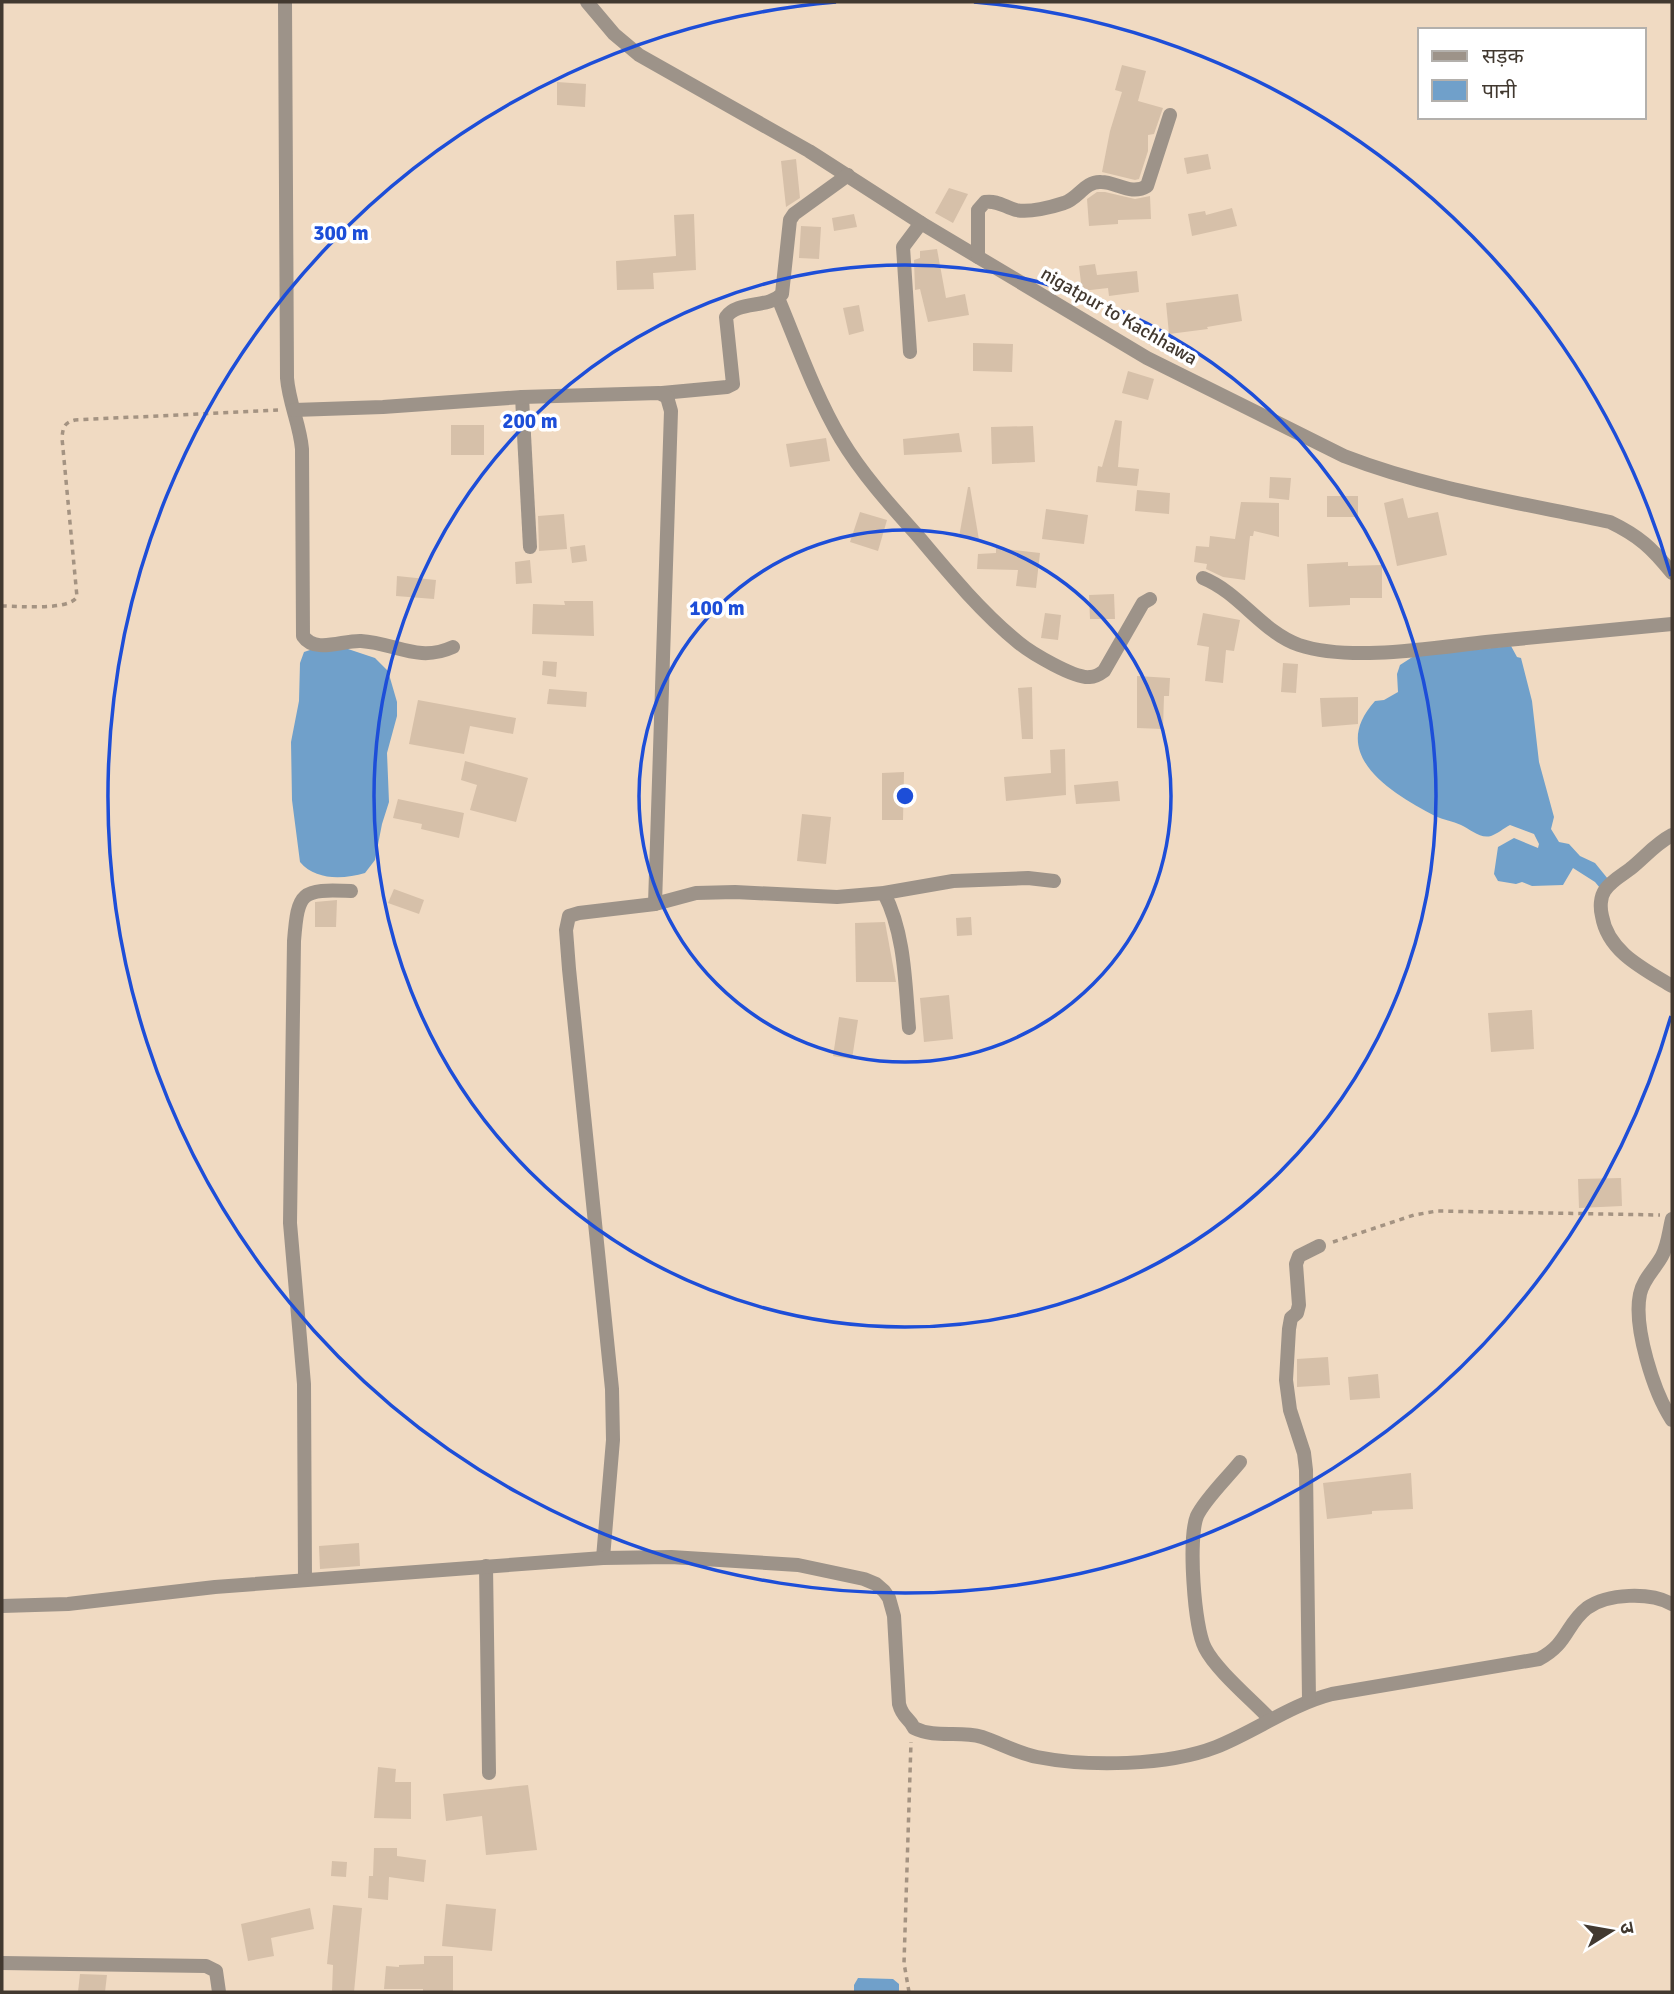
<svg xmlns="http://www.w3.org/2000/svg" width="1674" height="1994" viewBox="0 0 1674 1994" font-family="Signika,'Noto Sans Devanagari',sans-serif">
<rect width="100%" height="100%" fill="#f0dac2"/>
<g fill="#70a0ca">
<path d="M 1511,646 L 1517,657 L 1521,658 L 1532,701 L 1539,762 L 1554,817 L 1551,829 L 1559,842 L 1569,844 L 1580,856 L 1595,863 L 1608,879 L 1600,888 L 1595,882 L 1573,868 L 1563,885 L 1532,886 L 1522,882 L 1516,884 L 1498,881 L 1494,874 L 1498,847 L 1514,838 L 1538,848 L 1539,844 L 1534,834 L 1510,825 C 1504,828 1497,834 1491,836 C 1480,839 1470,829 1461,825 C 1453,821 1443,820 1435,816 C 1393,794 1326,755 1375,701 L 1384,700 L 1398,692 L 1397,674 L 1400,665 L 1414,656 Z"/>
<path d="M 345,648 L 375,658 L 388,671 L 397,702 L 397,716 L 387,753 L 389,802 L 382,824 L 375,860 L 365,873 C 344,879 316,881 300,862 L 292,800 L 291,742 L 299,701 L 300,663 L 304,652 L 313,649 Z"/>
<polygon points="858,1978 893,1979 899,1984 899,1992 854,1992 854,1985"/>
</g>
<g fill="#d6c0a9">
<polygon points="1122,65 1146,71 1138,101 1163,108 1154,134 1148,135 1148,151 1139,179 1135,180 1102,172 1110,131 1122,92 1115,90"/>
<polygon points="557,82 586,84 585,107 557,105"/>
<polygon points="1208,154 1211,169 1187,174 1184,158"/>
<polygon points="796,159 800,198 786,207 781,161"/>
<polygon points="949,188 968,194 953,223 935,213"/>
<polygon points="1105,192 1135,199 1150,196 1151,219 1118,220 1118,224 1089,226 1087,199 1097,192"/>
<polygon points="1232,208 1237,226 1192,236 1188,214 1205,211 1206,215"/>
<polygon points="694,214 696,270 653,273 654,289 617,290 616,261 676,256 674,215"/>
<polygon points="854,214 857,227 834,231 832,218"/>
<polygon points="801,226 821,227 819,259 799,258"/>
<polygon points="937,249 946,298 965,294 969,315 928,322 920,289 915,290 914,260 920,258 920,251"/>
<polygon points="1095,264 1097,275 1137,271 1139,292 1109,296 1108,288 1082,291 1079,266"/>
<polygon points="1238,294 1242,321 1207,327 1208,329 1169,334 1166,303"/>
<polygon points="859,305 864,331 849,335 843,308"/>
<polygon points="973,343 1013,344 1012,372 973,371"/>
<polygon points="1128,371 1154,379 1148,400 1122,393"/>
<polygon points="1115,420 1122,421 1118,467 1139,469 1137,486 1096,482 1098,466 1102,467"/>
<rect x="451" y="425" width="33" height="30"/>
<polygon points="1033,426 1035,462 992,464 991,427"/>
<polygon points="959,433 962,452 904,455 903,439"/>
<polygon points="826,438 830,461 790,467 786,444"/>
<polygon points="1270,477 1291,478 1289,500 1269,498"/>
<polygon points="968,487 970,487 979,540 959,537"/>
<polygon points="1137,490 1170,493 1169,514 1135,511"/>
<rect x="1327" y="496" width="31" height="21"/>
<polygon points="1403,498 1408,518 1438,512 1447,555 1397,566 1384,503"/>
<polygon points="1241,502 1279,503 1279,537 1254,531 1253,536 1250,536 1245,580 1223,577 1206,569 1207,564 1194,562 1196,546 1209,547 1210,536 1235,539"/>
<polygon points="1046,509 1088,515 1084,544 1042,539"/>
<polygon points="860,512 887,520 878,551 850,542"/>
<polygon points="564,514 567,549 539,551 538,516"/>
<polygon points="585,545 587,561 572,563 570,547"/>
<polygon points="996,548 1040,553 1036,588 1016,586 1018,570 977,569 978,554 996,553"/>
<polygon points="530,560 532,583 516,584 515,562"/>
<polygon points="1348,562 1348,566 1382,565 1382,598 1350,598 1350,605 1309,607 1307,564"/>
<polygon points="397,576 436,580 434,599 396,596"/>
<polygon points="1114,594 1115,619 1090,619 1089,595"/>
<polygon points="564,601 593,601 594,636 532,634 533,604 565,605"/>
<polygon points="1045,613 1061,615 1058,640 1041,638"/>
<polygon points="1203,613 1240,620 1234,651 1226,650 1223,683 1205,681 1209,647 1197,645"/>
<polygon points="543,661 557,662 556,677 542,675"/>
<polygon points="1283,663 1298,664 1296,693 1281,692"/>
<polygon points="1137,676 1170,678 1169,696 1164,696 1163,729 1137,728"/>
<polygon points="1032,687 1033,739 1022,739 1018,688"/>
<polygon points="549,689 587,692 586,707 547,704"/>
<polygon points="1358,697 1358,724 1322,727 1320,698"/>
<polygon points="418,700 516,718 513,734 470,726 464,754 409,744"/>
<polygon points="1065,749 1066,795 1006,801 1004,777 1051,773 1050,750"/>
<polygon points="465,761 528,778 516,822 470,810 477,785 461,780"/>
<polygon points="904,772 903,820 882,820 882,773"/>
<polygon points="1118,781 1120,801 1076,804 1074,785"/>
<polygon points="398,799 464,813 459,838 421,829 422,824 393,818"/>
<polygon points="802,814 831,817 826,864 797,861"/>
<polygon points="394,889 424,900 419,914 388,903"/>
<polygon points="337,900 336,927 315,927 315,902"/>
<polygon points="971,917 972,935 957,936 956,918"/>
<polygon points="885,922 896,982 856,982 855,923"/>
<polygon points="949,995 953,1039 924,1042 920,998"/>
<polygon points="1532,1010 1534,1049 1491,1052 1488,1013"/>
<polygon points="839,1017 858,1020 852,1059 833,1056"/>
<polygon points="1621,1178 1622,1206 1579,1208 1578,1179"/>
<polygon points="1328,1357 1330,1385 1297,1387 1297,1359"/>
<polygon points="1378,1374 1380,1398 1350,1400 1348,1377"/>
<polygon points="1411,1473 1413,1509 1372,1511 1372,1514 1327,1519 1323,1483"/>
<polygon points="359,1543 360,1566 320,1569 319,1546"/>
<polygon points="378,1767 396,1769 395,1782 411,1782 411,1819 374,1818"/>
<polygon points="528,1785 537,1850 486,1855 482,1816 446,1821 443,1794"/>
<polygon points="374,1848 397,1848 397,1856 426,1860 424,1882 389,1877 388,1900 368,1898 369,1876 373,1876"/>
<polygon points="332,1861 347,1862 346,1877 331,1876"/>
<polygon points="446,1904 496,1909 492,1951 442,1946"/>
<polygon points="333,1905 362,1908 354,1992 332,1992 333,1965 327,1964"/>
<polygon points="310,1908 314,1929 271,1938 274,1956 248,1961 241,1924"/>
<polygon points="424,1956 453,1956 453,1992 423,1992 423,1989 384,1989 386,1966 399,1967 399,1965 424,1964"/>
<polygon points="80,1974 107,1975 105,1992 78,1992"/>
</g>
<g fill="none" stroke-linecap="round" stroke-linejoin="round">
<g stroke="#a49382" stroke-width="3.5" stroke-dasharray="5 5" stroke-linecap="butt">
<path d="M 2,606 C 19,606 68,611 77,597 L 62,438 C 63,427 64,423 75,420 L 278,410"/>
<polyline points="1333,1242 1414,1215 1437,1211 1660,1215"/>
<polyline points="909,1992 904,1963 911,1742"/>
</g>
<g stroke="#9d9389" stroke-width="14">
<path d="M 285,2 L 287,378 C 289,403 300,425 302,449 L 303,636 C 315,654 343,640 361,641 C 395,643 418,663 453,647"/>
<path d="M 587,2 L 614,34 L 639,55 L 809,151 L 921,223 L 1147,358 L 1344,456 C 1429,489 1521,503 1610,522 C 1639,536 1652,548 1672,573"/>
<path d="M 978,257 L 978,210 L 985,202 C 997,200 1005,207 1016,210 C 1029,213 1052,207 1064,203 C 1078,199 1085,181 1101,182 C 1117,182 1131,196 1147,186 L 1170,115"/>
<path d="M 778,298 C 798,346 815,395 841,439 C 862,474 890,505 917,535 C 948,572 981,612 1019,643 C 1031,653 1075,679 1090,677 C 1096,677 1100,674 1104,671 L 1143,603 L 1150,599"/>
<polyline points="910,352 903,247 921,223"/>
<path d="M 662,393 L 727,387 L 733,384 L 726,317 C 738,300 768,309 782,294 L 790,220 L 794,214 L 848,175"/>
<polyline points="522,397 530,547"/>
<polyline points="294,410 383,407 522,397 659,393 667,397 671,411 655,904"/>
<path d="M 1203,578 C 1240,593 1262,632 1299,645 C 1351,662 1432,648 1486,642 C 1548,636 1610,630 1672,624"/>
<path d="M 1672,835 C 1655,844 1645,857 1630,869 C 1622,875 1611,881 1605,890 C 1600,897 1600,908 1602,916 C 1608,952 1644,969 1672,986"/>
<path d="M 884,893 C 905,934 905,982 909,1028"/>
<path d="M 1672,1219 C 1669,1231 1668,1245 1662,1256 C 1655,1269 1643,1279 1640,1294 C 1633,1327 1654,1393 1672,1420"/>
<path d="M 1240,1462 C 1228,1477 1205,1499 1197,1516 C 1188,1538 1194,1627 1205,1648 C 1216,1670 1252,1700 1270,1719"/>
<polyline points="603,1558 613,1440 612,1389 569,969 566,930 569,916 579,913 655,904 696,893 735,892 837,897 884,893 953,881 1028,878 1054,881"/>
<polyline points="486,1566 489,1773"/>
<path d="M 305,1580 L 304,1384 L 290,1223 L 294,941 C 298,891 301,889 351,891"/>
<path d="M 2,1606 L 68,1604 L 215,1587 L 603,1558 L 671,1557 L 798,1565 L 864,1579 L 876,1584 L 884,1591 L 889,1598 L 894,1616 L 899,1704 C 903,1719 909,1717 914,1728 C 936,1739 959,1730 982,1737 C 1000,1743 1017,1753 1037,1757 C 1088,1767 1167,1766 1216,1747 C 1256,1731 1290,1705 1332,1694 L 1539,1659 C 1568,1644 1566,1624 1587,1608 C 1608,1593 1650,1592 1672,1604"/>
<polyline points="1309,1700 1306,1470 1304,1453 1290,1410 1286,1380 1289,1329 1291,1318 1297,1313 1299,1305 1296,1264 1299,1256 1319,1246"/>
<polyline points="2,1963 206,1966 216,1971 219,1992"/>
</g>
</g>
<g fill="none" stroke="#1d4ed8" stroke-width="3.5">
<circle cx="905" cy="796" r="266"/>
<circle cx="905" cy="796" r="531"/>
<path d="M1671 1016A797 797 0 1 1 836 2M974 2A797 797 0 0 1 1671 576"/>
</g>
<g text-anchor="middle" dominant-baseline="central" stroke-width="7" stroke-linejoin="round" paint-order="stroke">
<g font-size="19" fill="#423930" stroke="#fff">
<text transform="translate(1119 316) rotate(30)">nigatpur to Kachhawa</text>
</g>
</g>
<circle cx="905" cy="796" r="10" fill="#1d4ed8" stroke="#fff" stroke-width="3.5"/>
<g font-size="21" text-anchor="middle" font-weight="bold" fill="#1d4ed8" stroke="#fff" stroke-width="7" stroke-linejoin="round" paint-order="stroke">
<text x="341" y="240">300 m</text>
<text x="530" y="428">200 m</text>
<text x="717" y="615">100 m</text>
</g>
<rect width="1674" height="1994" fill="none" stroke="#423930" stroke-width="7"/>
<rect x="1418" y="28" width="228" height="91" fill="#ffffff" stroke="#b3b0ac" stroke-width="2"/>
<rect x="1432" y="51" width="35" height="10" fill="#9d9389" stroke="#b3b0ac" stroke-width="2"/>
<text x="1482" y="63" font-size="21" fill="#423930">सड़क</text>
<rect x="1432" y="80" width="35" height="21" fill="#70a0ca" stroke="#b3b0ac" stroke-width="2"/>
<text x="1482" y="98" font-size="21" fill="#423930">पानी</text>
<g transform="translate(1611 1931) rotate(79)" stroke="#ffffff" stroke-width="5" paint-order="stroke">
<path d="M0-5L12 26L0 18L-12 26Z" fill="#423930"/>
<text y="-10" font-size="19" font-weight="bold" text-anchor="middle" fill="#423930">उ</text>
</g>
</svg>
